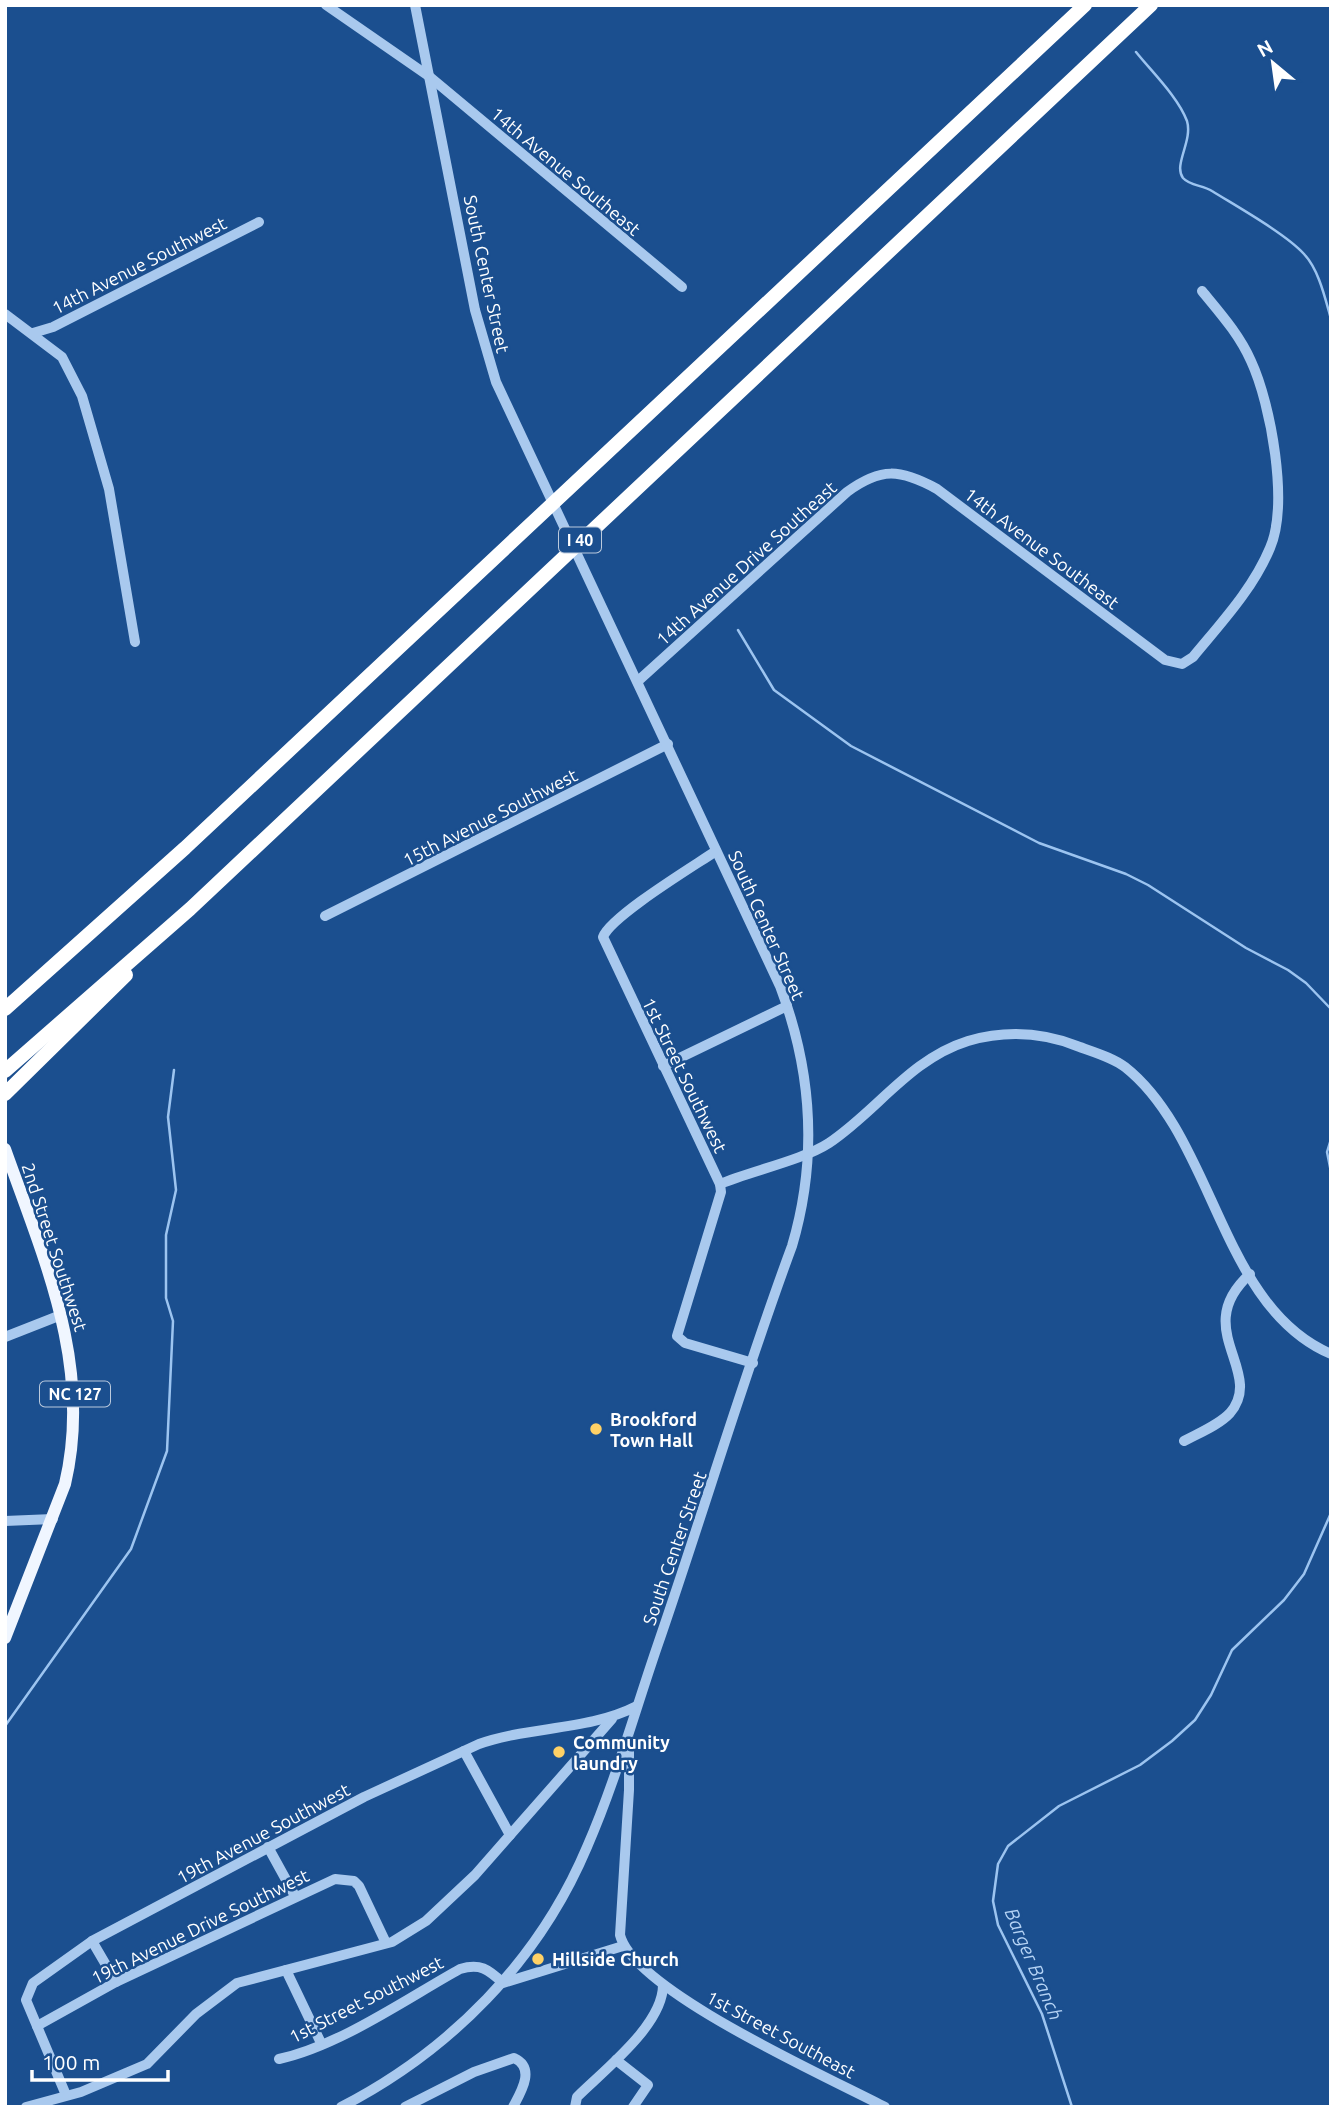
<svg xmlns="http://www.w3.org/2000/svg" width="1336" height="2112" viewBox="0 0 1336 2112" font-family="Ubuntu,sans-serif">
<rect width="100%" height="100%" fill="#1b4f8f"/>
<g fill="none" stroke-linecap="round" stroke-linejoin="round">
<g stroke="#9cc4f0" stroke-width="2.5">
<path d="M 1136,52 C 1152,72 1178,97 1187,121 C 1193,141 1173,165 1183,178 C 1190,186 1203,185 1212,191 C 1236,206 1286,234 1304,254 C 1319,270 1325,298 1331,319"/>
<polyline points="738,630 774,690 851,746 1039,843 1126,874 1148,885 1246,948 1288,970 1306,983 1331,1009"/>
<polyline points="1331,1139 1327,1152 1331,1172"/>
<polyline points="5,1726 131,1549 167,1451 173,1321 166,1298 166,1235 176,1190 168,1117 174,1070"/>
<polyline points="1072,2107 1042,2014 998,1925 993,1901 998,1864 1008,1846 1059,1806 1140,1765 1172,1741 1195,1720 1211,1695 1232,1650 1284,1600 1304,1574 1331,1513"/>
</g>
<g stroke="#a9c9ee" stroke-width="10">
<polyline points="326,5 430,77 682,287"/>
<polyline points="5,314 62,357 82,396 109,489 135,642"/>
<polyline points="33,333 53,327 259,222"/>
<path d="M 638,681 L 847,492 C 881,467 900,469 937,489 L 1165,660 L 1182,664 L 1193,657 C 1221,623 1253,589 1270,548 C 1289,504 1271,404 1251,361 C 1239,334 1220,313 1202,291"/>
<path d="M 716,851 C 694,866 611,916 603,937 L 720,1184 L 721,1192 L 677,1336 L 685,1343 L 753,1363"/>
<polyline points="325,916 668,744"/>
<polyline points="663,1066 787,1006"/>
<path d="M 720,1184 C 751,1171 803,1160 829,1143 C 877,1111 910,1059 968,1041 C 1006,1030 1041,1032 1077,1046 C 1093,1052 1112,1057 1125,1067 C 1215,1138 1220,1307 1331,1354"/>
<polyline points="5,1337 61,1315"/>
<path d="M 1184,1441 C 1199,1433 1219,1425 1230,1413 C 1266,1371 1189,1329 1250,1274"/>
<polyline points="5,1521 53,1519"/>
<path d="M 629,1739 L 629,1790 L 620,1935 C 634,1991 830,2078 885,2107"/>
<polyline points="464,1751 510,1835"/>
<polyline points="268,1847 295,1896"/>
<polyline points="92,1941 116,1982"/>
<polyline points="286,1970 321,2043"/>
<polyline points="37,2026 116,1982 335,1879 354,1881 359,1886 386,1943"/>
<path d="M 279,2059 C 339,2046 406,1999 460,1969 C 480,1963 488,1969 503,1983 L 623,1946"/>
<polyline points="616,2060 648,2085 633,2107"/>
<path d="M 66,2095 L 26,2000 L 33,1983 L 92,1941 L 364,1797 L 479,1744 C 530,1726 588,1731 637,1706"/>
<polyline points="26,2107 81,2092 147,2064 196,2014 237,1983 392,1942 426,1921 475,1875 612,1719"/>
<path d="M 341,2107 C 450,2051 539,1961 587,1847 C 615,1783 634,1714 657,1647 C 703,1514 743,1378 792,1246 C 818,1158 812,1071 780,986 L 496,382 L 475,310 L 415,5"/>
<path d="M 405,2107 L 474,2072 L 514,2058 C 536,2068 521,2092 513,2107"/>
<path d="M 575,2107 L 577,2097 C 604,2070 663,2025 663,1985"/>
</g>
<path stroke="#f0f6ff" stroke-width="12" d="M 5,1149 C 44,1259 93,1366 65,1484 L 5,1638"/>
<g stroke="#fff" stroke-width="14">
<polyline points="5,1009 185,848 1085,5"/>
<polyline points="5,1071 190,909 1151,5"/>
<polyline points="5,1094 126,975"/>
</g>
</g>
<g fill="#ffd166" stroke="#1b4f8f" stroke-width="2.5">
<circle cx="596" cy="1429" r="7"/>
<circle cx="559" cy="1752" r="7"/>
<circle cx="538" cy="1959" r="7"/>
</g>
<g text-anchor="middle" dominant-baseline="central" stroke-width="5" stroke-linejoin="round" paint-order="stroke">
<g fill="#1b4f8f" stroke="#bbcadd" stroke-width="2">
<rect x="559" y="527.5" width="42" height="25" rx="5"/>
<rect x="40" y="1381.5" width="70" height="25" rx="5"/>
</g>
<g font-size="16" font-weight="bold" fill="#fff">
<text x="580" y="540">I 40</text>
<text x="75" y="1394">NC 127</text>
</g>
<g font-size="18" fill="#fff" stroke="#1b4f8f">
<text transform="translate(566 171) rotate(40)">14th Avenue Southeast</text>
<text transform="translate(139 265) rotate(-27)">14th Avenue Southwest</text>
<text transform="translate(487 274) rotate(78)">South Center Street</text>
<text transform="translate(1042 548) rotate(37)">14th Avenue Southeast</text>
<text transform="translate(746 563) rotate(-42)">14th Avenue Drive Southeast</text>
<text transform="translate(490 817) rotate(-27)">15th Avenue Southwest</text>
<text transform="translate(767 925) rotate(66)">South Center Street</text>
<text transform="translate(685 1075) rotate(64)">1st Street Southwest</text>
<text transform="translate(55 1247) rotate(72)">2nd Street Southwest</text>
<text transform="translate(674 1548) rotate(-71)">South Center Street</text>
<text transform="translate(263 1833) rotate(-28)">19th Avenue Southwest</text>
<text transform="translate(200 1926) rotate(-26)">19th Avenue Drive Southwest</text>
<text transform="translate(366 1999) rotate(-27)">1st Street Southwest</text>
<text transform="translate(781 2034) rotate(28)">1st Street Southeast</text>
</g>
<g font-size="18" font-weight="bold" fill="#fff" stroke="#1b4f8f" text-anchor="start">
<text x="610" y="1419">Brookford<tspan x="610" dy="21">Town Hall</tspan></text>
<text x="573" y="1742">Community<tspan x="573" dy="21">laundry</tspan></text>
<text x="552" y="1959">Hillside Church</text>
</g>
<g font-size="19" font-style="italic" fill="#b5d3f5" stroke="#1b4f8f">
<text transform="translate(1034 1964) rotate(67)">Barger Branch</text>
</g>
</g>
<rect width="1336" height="2112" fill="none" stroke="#ffffff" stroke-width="14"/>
<g transform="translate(1273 63) rotate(331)" stroke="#1b4f8f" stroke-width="5" paint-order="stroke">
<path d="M0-5L12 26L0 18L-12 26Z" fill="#ffffff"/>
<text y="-10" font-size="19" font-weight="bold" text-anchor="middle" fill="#ffffff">N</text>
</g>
<path d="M32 2070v10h136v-10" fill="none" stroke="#ffffff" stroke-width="3.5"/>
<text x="42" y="2070" font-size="21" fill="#ffffff" stroke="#1b4f8f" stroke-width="5" paint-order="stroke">100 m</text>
</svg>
